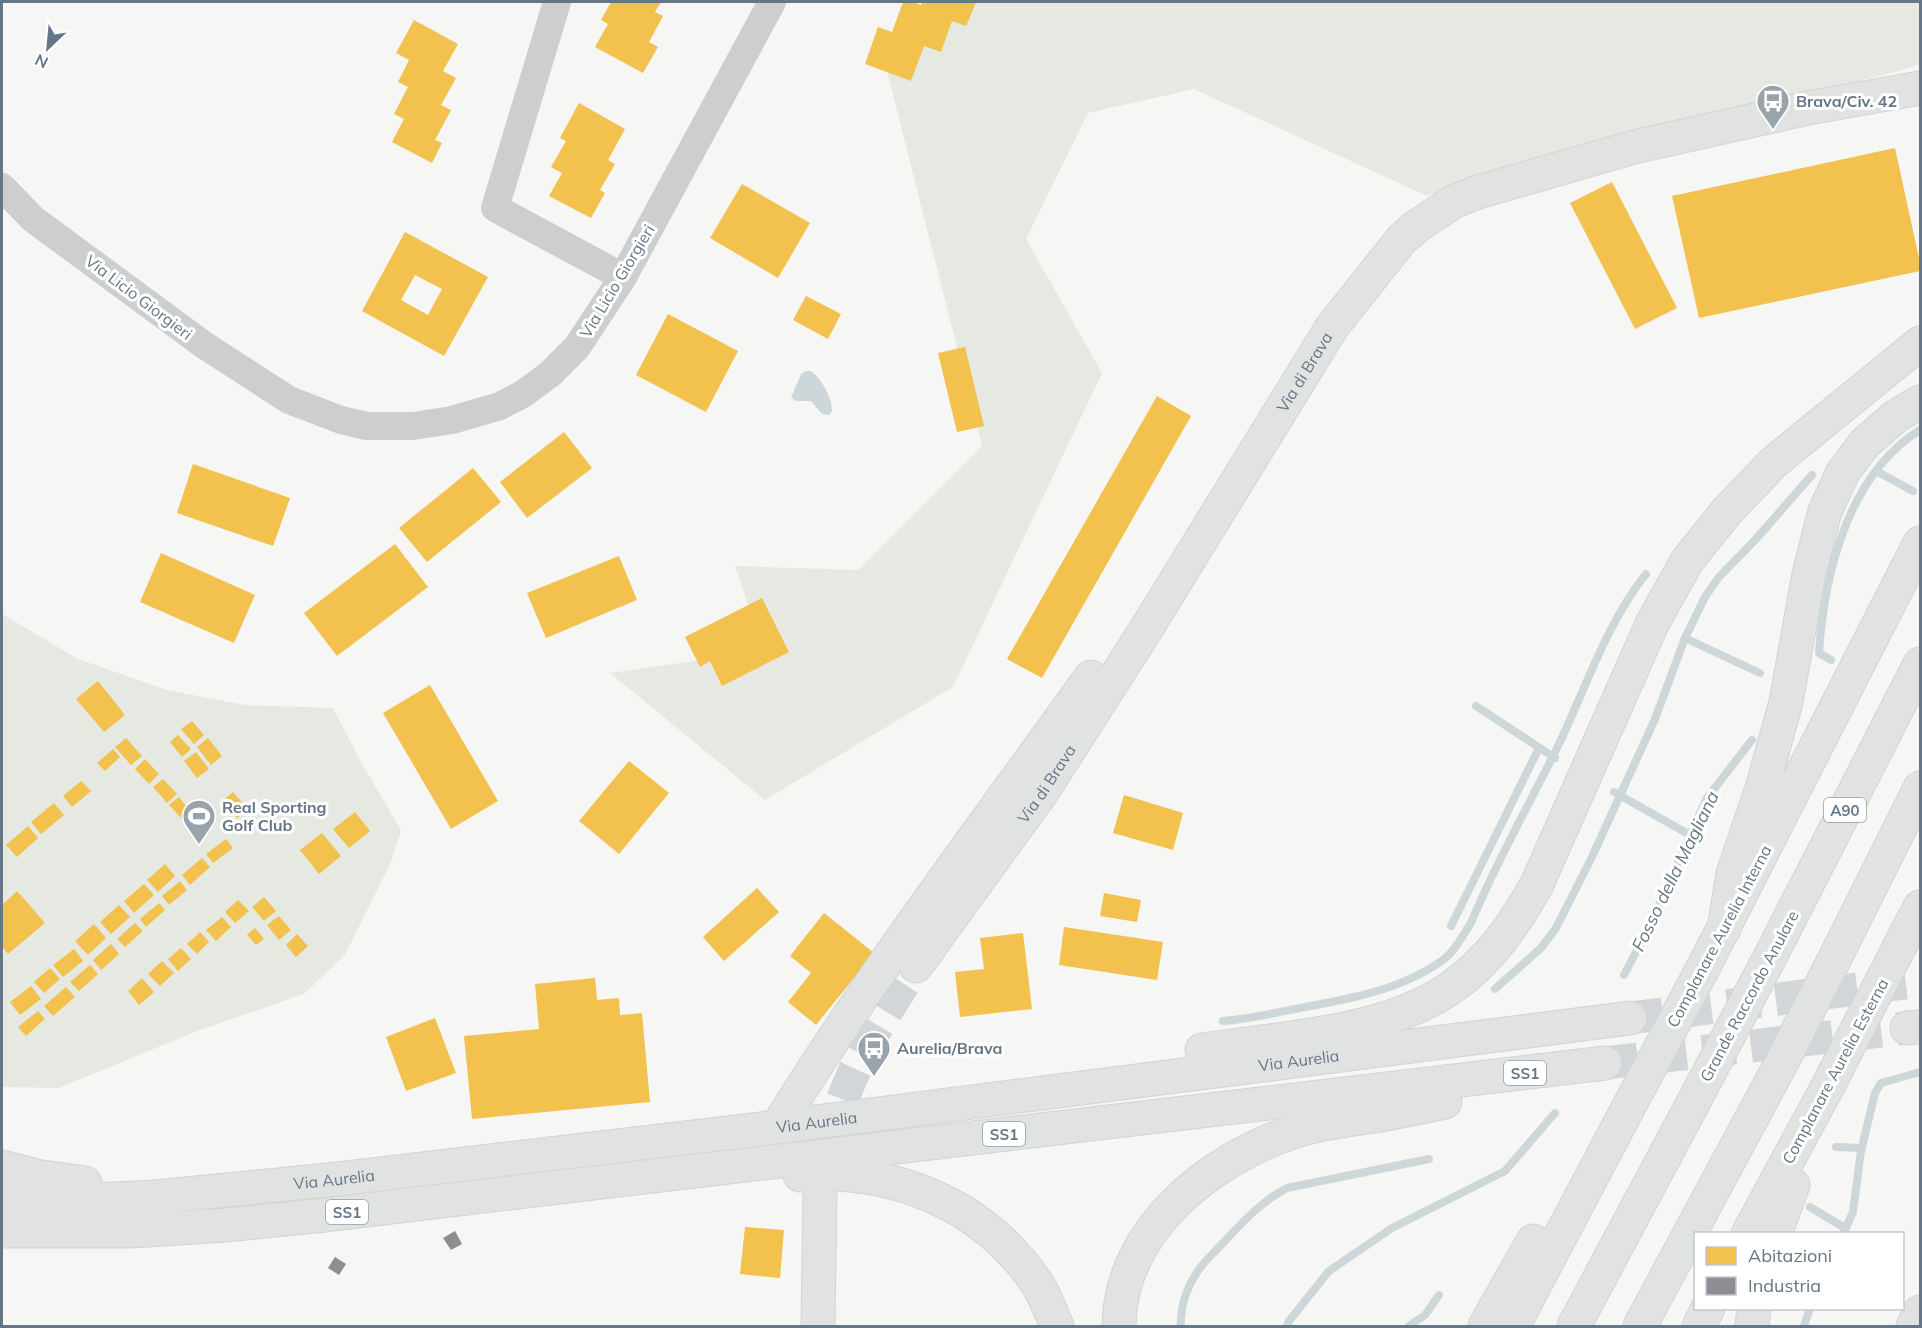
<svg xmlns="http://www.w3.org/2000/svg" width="1922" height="1328" viewBox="0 0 1922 1328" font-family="Mulish,sans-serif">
<rect width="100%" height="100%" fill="#f6f6f4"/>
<g fill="#e6e9e2">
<polygon points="948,2 1920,2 1920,64 1899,71 1572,155 1427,196 1194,89 1088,113 1026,239 1102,373 953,687 765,800 610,673 764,651 735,566 858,570 982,446 881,47"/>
<polygon points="2,614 78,659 167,690 244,705 333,708 362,764 401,830 392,860 345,955 304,994 197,1031 59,1088 2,1087"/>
</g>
<path fill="#cdd6d8" d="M 806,371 L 811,371 C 821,378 833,399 832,411 L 829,415 L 822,414 L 811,401 L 797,401 L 791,398 L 801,374 Z"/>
<g fill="#f2c14e" fill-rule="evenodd">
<polygon points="611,2 661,2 655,12 663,16 649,42 658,47 643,73 595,47 608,24 601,20"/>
<polygon points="903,2 912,2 921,5 922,2 976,2 966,26 952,21 941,52 924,46 911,81 865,64 878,27 892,32"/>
<polygon points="414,20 458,44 443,71 456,78 441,105 451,110 435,140 442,143 432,163 392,142 404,119 394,114 408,87 398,82 409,60 396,53"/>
<polygon points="579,103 625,129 608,160 615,164 600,190 605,193 591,218 549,196 562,173 551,167 566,141 560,138"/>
<polygon points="1895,148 1920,263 1920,271 1699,318 1672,196"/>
<polygon points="1612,182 1677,308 1635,329 1570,203"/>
<polygon points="742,184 810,223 778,278 710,238"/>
<path d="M 405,232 L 488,277 L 444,356 L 362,311 ZM 415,275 L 442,289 L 428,315 L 401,300 Z"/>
<polygon points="806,296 841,314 828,339 793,320"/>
<polygon points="668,314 738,351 706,412 636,375"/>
<polygon points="965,347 984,426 957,432 938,353"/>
<polygon points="1157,396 1191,416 1042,678 1007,659"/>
<polygon points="564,432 592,468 527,518 500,482"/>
<polygon points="193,464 290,498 273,546 177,513"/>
<polygon points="473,468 501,502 427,562 399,528"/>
<polygon points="395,544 428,587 337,656 304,613"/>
<polygon points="161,553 255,595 234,643 140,602"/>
<polygon points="619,556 637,600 546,638 527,593"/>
<polygon points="762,598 789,652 722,686 710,661 700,667 685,637"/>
<polygon points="98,681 125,715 104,732 76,699"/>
<polygon points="430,685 498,801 451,829 383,713"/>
<polygon points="192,721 204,735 194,744 181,729"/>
<polygon points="178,735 191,749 182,757 170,742"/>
<polygon points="126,738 142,756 131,765 115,747"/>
<polygon points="208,738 222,756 211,765 197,747"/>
<polygon points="113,749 120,757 105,771 97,763"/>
<polygon points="196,752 209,769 197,778 184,761"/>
<polygon points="145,759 159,774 149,784 135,769"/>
<polygon points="629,761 669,793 619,854 579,821"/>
<polygon points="163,779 177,794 167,803 153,787"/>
<polygon points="81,781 91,791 72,807 63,796"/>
<polygon points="233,792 248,809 237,818 223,801"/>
<polygon points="1124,795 1183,813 1173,850 1113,833"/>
<polygon points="179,797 191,812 183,820 169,805"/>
<polygon points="54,803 64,815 41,834 31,822"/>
<polygon points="355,812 370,831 349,848 333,829"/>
<polygon points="28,826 38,838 17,857 6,845"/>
<polygon points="322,833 341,856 319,874 300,850"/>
<polygon points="226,839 233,848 213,863 206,854"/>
<polygon points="202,858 210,867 190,885 182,875"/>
<polygon points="165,864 175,876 158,892 147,880"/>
<polygon points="180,881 187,890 169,905 162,896"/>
<polygon points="144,884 154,895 134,913 124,901"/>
<polygon points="757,888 779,912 724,961 703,937"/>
<polygon points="17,891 45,923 8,954 2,946 2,905"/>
<polygon points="1104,893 1141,900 1137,922 1100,916"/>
<polygon points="264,897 276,911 264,921 252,907"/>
<polygon points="238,900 249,911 235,923 225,912"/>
<polygon points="159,903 165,910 146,927 140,919"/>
<polygon points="119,905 130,917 111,934 100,922"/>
<polygon points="824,913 874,953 816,1025 788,1002 811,973 790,956"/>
<polygon points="279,916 291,930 279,940 267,925"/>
<polygon points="222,917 231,927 216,941 206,930"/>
<polygon points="135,923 143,931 125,947 117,939"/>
<polygon points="94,924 106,938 88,955 75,941"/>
<polygon points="1064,927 1163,942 1157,980 1059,965"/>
<polygon points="255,928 264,939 256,945 247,935"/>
<polygon points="200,932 209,942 197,954 187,944"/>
<polygon points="1023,933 1032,1009 960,1017 955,972 984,969 980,938"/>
<polygon points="297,934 308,946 296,957 286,945"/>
<polygon points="111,944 119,954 101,970 93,960"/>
<polygon points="181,948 191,959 178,971 168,959"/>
<polygon points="74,949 83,961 63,977 53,965"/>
<polygon points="162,961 174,973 160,986 148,974"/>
<polygon points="90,965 98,974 79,991 70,982"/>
<polygon points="50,968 60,979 44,993 34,982"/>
<polygon points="142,978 154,992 139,1005 128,991"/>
<polygon points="595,978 597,1000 619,998 620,1015 642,1013 650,1102 472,1119 464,1036 539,1029 535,984"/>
<polygon points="31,986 41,999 20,1015 10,1002"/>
<polygon points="66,987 75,997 53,1016 44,1006"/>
<polygon points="38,1011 45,1019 26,1036 18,1027"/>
<polygon points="435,1018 456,1073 406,1091 386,1037"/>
<polygon points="745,1227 784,1230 780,1278 740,1274"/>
</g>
<g fill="#8d8d92">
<polygon points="455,1231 462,1244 451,1250 443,1238"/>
<polygon points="335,1257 346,1264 339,1275 328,1268"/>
</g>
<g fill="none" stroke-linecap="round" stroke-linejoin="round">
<g stroke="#cdd6d8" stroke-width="8">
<polyline points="1876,471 1913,491"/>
<polyline points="1685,638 1760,673"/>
<path d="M 1831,660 L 1819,653 C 1824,574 1848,475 1920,430"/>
<polyline points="1476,706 1555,758"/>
<polyline points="1614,792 1690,835"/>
<polyline points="1451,926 1539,748"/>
<polyline points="1624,975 1651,923 1707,798 1752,740"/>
<polyline points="1495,989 1541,948 1556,928 1591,859 1655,719 1685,638 1705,597 1719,577 1756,539 1812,475"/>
<path d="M 1223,1021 C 1249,1019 1274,1013 1300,1008 C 1350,999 1401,990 1443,960 C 1455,951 1463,935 1471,923 C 1496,862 1529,805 1558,746 C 1586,688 1606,624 1646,574"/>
<polyline points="1836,1147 1862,1148"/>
<polyline points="1810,1207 1845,1228"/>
<polyline points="1843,1234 1853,1212 1861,1151 1875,1093 1881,1083 1920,1072"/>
<path d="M 1181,1326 C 1180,1309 1186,1289 1196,1274 C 1202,1263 1212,1255 1220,1246 C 1241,1224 1260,1202 1287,1188 L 1429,1159"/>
<polyline points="1287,1326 1289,1321 1329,1271 1392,1228 1505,1171 1555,1113"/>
<polyline points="1409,1326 1425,1315 1439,1295"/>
<polyline points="1804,1326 1810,1308"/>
</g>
<path stroke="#d2d6d8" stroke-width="33" stroke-dasharray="33 16" stroke-linecap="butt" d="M 828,1146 C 844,1080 878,1021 916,966"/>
<g stroke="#d2d6d8" stroke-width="33" stroke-dasharray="33 16" stroke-linecap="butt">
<polyline points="1630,1018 1920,981"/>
<polyline points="1605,1063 1907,1028"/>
</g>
<defs>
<g id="secondary">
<path id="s1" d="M 916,966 L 1042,792 L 1145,631 L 1332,327 L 1401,240 L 1417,226 L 1455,201 L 1478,192 L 1634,147 L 1808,108 L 1920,88"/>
<path d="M 777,1127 C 873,972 984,826 1091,677"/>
<polyline points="818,1326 820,1192"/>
</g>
<g id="highway">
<polyline points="1724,929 1733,874 1763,785 1786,702 1809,574 1825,511 1843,472 1865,443 1896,416 1920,402"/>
<polyline points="1906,934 1920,907"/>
<polyline points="1840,948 1920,788"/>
<polyline points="1770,957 1920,664"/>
<polyline points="1703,968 1920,543"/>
<polyline points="1907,1028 1920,1027"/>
<path d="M 1202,1050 C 1280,1038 1383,1034 1449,989 C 1488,963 1515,924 1537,884 L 1652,624 L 1687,561 L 1727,511 L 1773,463 L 1920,343"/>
<polyline points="2,1167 36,1176 85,1183"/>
<path d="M 800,1175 C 894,1167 985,1205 1038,1285 C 1046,1298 1051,1313 1057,1326"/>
<path id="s2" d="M 2,1198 L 93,1200 L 155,1197 L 338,1179 L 777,1127 L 1630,1018"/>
<polyline points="2,1231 131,1231 226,1225 324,1215 1605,1063"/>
<polyline points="1748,1234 1828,1086"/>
<polyline points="1775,1234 1793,1185"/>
<path d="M 1119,1326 C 1120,1230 1209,1160 1293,1132 C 1319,1123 1347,1120 1374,1116 C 1397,1112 1421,1107 1445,1102"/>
<polyline points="1485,1326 1533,1241"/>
<polyline points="1513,1326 1627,1110"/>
<polyline points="1574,1326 1692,1105"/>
<polyline points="1640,1326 1784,1058"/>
<polyline points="1699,1326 1708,1308"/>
<polyline points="1752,1326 1754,1308"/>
<polyline points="1913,1326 1920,1312"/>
</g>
</defs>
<use href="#secondary" stroke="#d2d4d4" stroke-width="35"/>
<use href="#highway" stroke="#d2d3d3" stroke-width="35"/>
<g stroke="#cdcfcf" stroke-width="28">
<polyline points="557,2 495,208 623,277"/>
<polyline points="2,187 33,219 204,345 289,400 341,420 367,426 413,426 452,420 500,406 523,394 550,374 577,347 623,277 772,2"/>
</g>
<use href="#secondary" stroke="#e1e2e2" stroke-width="33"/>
<use href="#highway" stroke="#e1e2e2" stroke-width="33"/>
<defs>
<g id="highway-bridge">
<polyline points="1784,1058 1840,948"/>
<polyline points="1828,1086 1906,934"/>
<polyline points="1692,1105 1770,957"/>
<polyline points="1627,1110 1703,968"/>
</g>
</defs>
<use href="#highway-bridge" stroke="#d2d3d3" stroke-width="35" stroke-linecap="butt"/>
<use href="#highway-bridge" stroke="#e1e2e2" stroke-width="33"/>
</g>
<defs>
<symbol id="bus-pin" viewBox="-11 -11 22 30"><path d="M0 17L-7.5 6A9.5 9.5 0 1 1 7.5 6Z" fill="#98a3ac" stroke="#fff"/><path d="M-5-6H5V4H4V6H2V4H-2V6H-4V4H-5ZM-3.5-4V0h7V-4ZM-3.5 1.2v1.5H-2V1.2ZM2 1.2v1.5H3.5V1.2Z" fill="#fff"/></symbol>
<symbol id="stadium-pin" viewBox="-11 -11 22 30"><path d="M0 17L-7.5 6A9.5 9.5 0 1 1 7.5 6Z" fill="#98a3ac" stroke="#fff"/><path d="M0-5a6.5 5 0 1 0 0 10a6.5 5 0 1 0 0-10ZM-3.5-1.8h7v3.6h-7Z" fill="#fff"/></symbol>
</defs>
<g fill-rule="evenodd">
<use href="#bus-pin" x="1754" y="82" width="38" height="52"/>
<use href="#stadium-pin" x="180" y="797" width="38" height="52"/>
<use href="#bus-pin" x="855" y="1029" width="38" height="52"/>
</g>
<g text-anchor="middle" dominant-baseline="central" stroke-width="6" stroke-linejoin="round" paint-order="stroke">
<g fill="#fff" stroke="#939faa" stroke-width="1.5">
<rect x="1824" y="798" width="42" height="24" rx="4.5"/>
<rect x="1504" y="1061" width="42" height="24" rx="4.5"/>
<rect x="983" y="1122" width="42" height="24" rx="4.5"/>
<rect x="326" y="1200" width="42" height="24" rx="4.5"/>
</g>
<g font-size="15" font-weight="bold" fill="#657686">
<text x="1845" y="810">A90</text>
<text x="1525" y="1073">SS1</text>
<text x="1004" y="1134">SS1</text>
<text x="347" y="1212">SS1</text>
</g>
<g font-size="16" font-weight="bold" fill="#657686" stroke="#fff" text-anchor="start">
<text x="1796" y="101">Brava/Civ. 42</text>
<text x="222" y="807">Real Sporting<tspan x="222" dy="18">Golf Club</tspan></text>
<text x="897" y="1048">Aurelia/Brava</text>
</g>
<g font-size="16" fill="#657686" stroke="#fff">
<text transform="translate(617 281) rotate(-59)">Via Licio Giorgieri</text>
<text transform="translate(139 297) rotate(37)">Via Licio Giorgieri</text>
<text stroke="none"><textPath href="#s1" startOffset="710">Via di Brava</textPath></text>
<text stroke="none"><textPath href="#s1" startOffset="224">Via di Brava</textPath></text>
<text transform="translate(1719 936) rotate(-62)">Complanare Aurelia Interna</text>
<text transform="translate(1749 996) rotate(-62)">Grande Raccordo Anulare</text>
<text stroke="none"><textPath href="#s2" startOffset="1305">Via Aurelia</textPath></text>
<text transform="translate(1835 1071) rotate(-62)">Complanare Aurelia Esterna</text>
<text stroke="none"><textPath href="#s2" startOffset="819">Via Aurelia</textPath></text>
<text stroke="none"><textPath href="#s2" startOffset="333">Via Aurelia</textPath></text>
</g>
<g font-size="18" font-style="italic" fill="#607782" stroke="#fff">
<text transform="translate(1675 871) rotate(-64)">Fosso della Magliana</text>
</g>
</g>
<rect width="1922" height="1328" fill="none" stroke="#657686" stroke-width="6"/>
<rect x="1694" y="1232" width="210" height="78" fill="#ffffff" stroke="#c1c8cf" stroke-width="1.5"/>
<rect x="1706" y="1247" width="30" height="18" fill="#f2c14e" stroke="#c1c8cf" stroke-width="1.5"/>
<text x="1748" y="1262" font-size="18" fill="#657686">Abitazioni</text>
<rect x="1706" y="1277" width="30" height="18" fill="#8d8d92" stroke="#c1c8cf" stroke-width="1.5"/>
<text x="1748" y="1292" font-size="18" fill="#657686">Industria</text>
<g transform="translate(48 48) rotate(206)" stroke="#ffffff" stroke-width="4.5" paint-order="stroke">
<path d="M0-4.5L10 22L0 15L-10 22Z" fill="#657686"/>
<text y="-9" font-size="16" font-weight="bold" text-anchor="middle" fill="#657686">N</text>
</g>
</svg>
